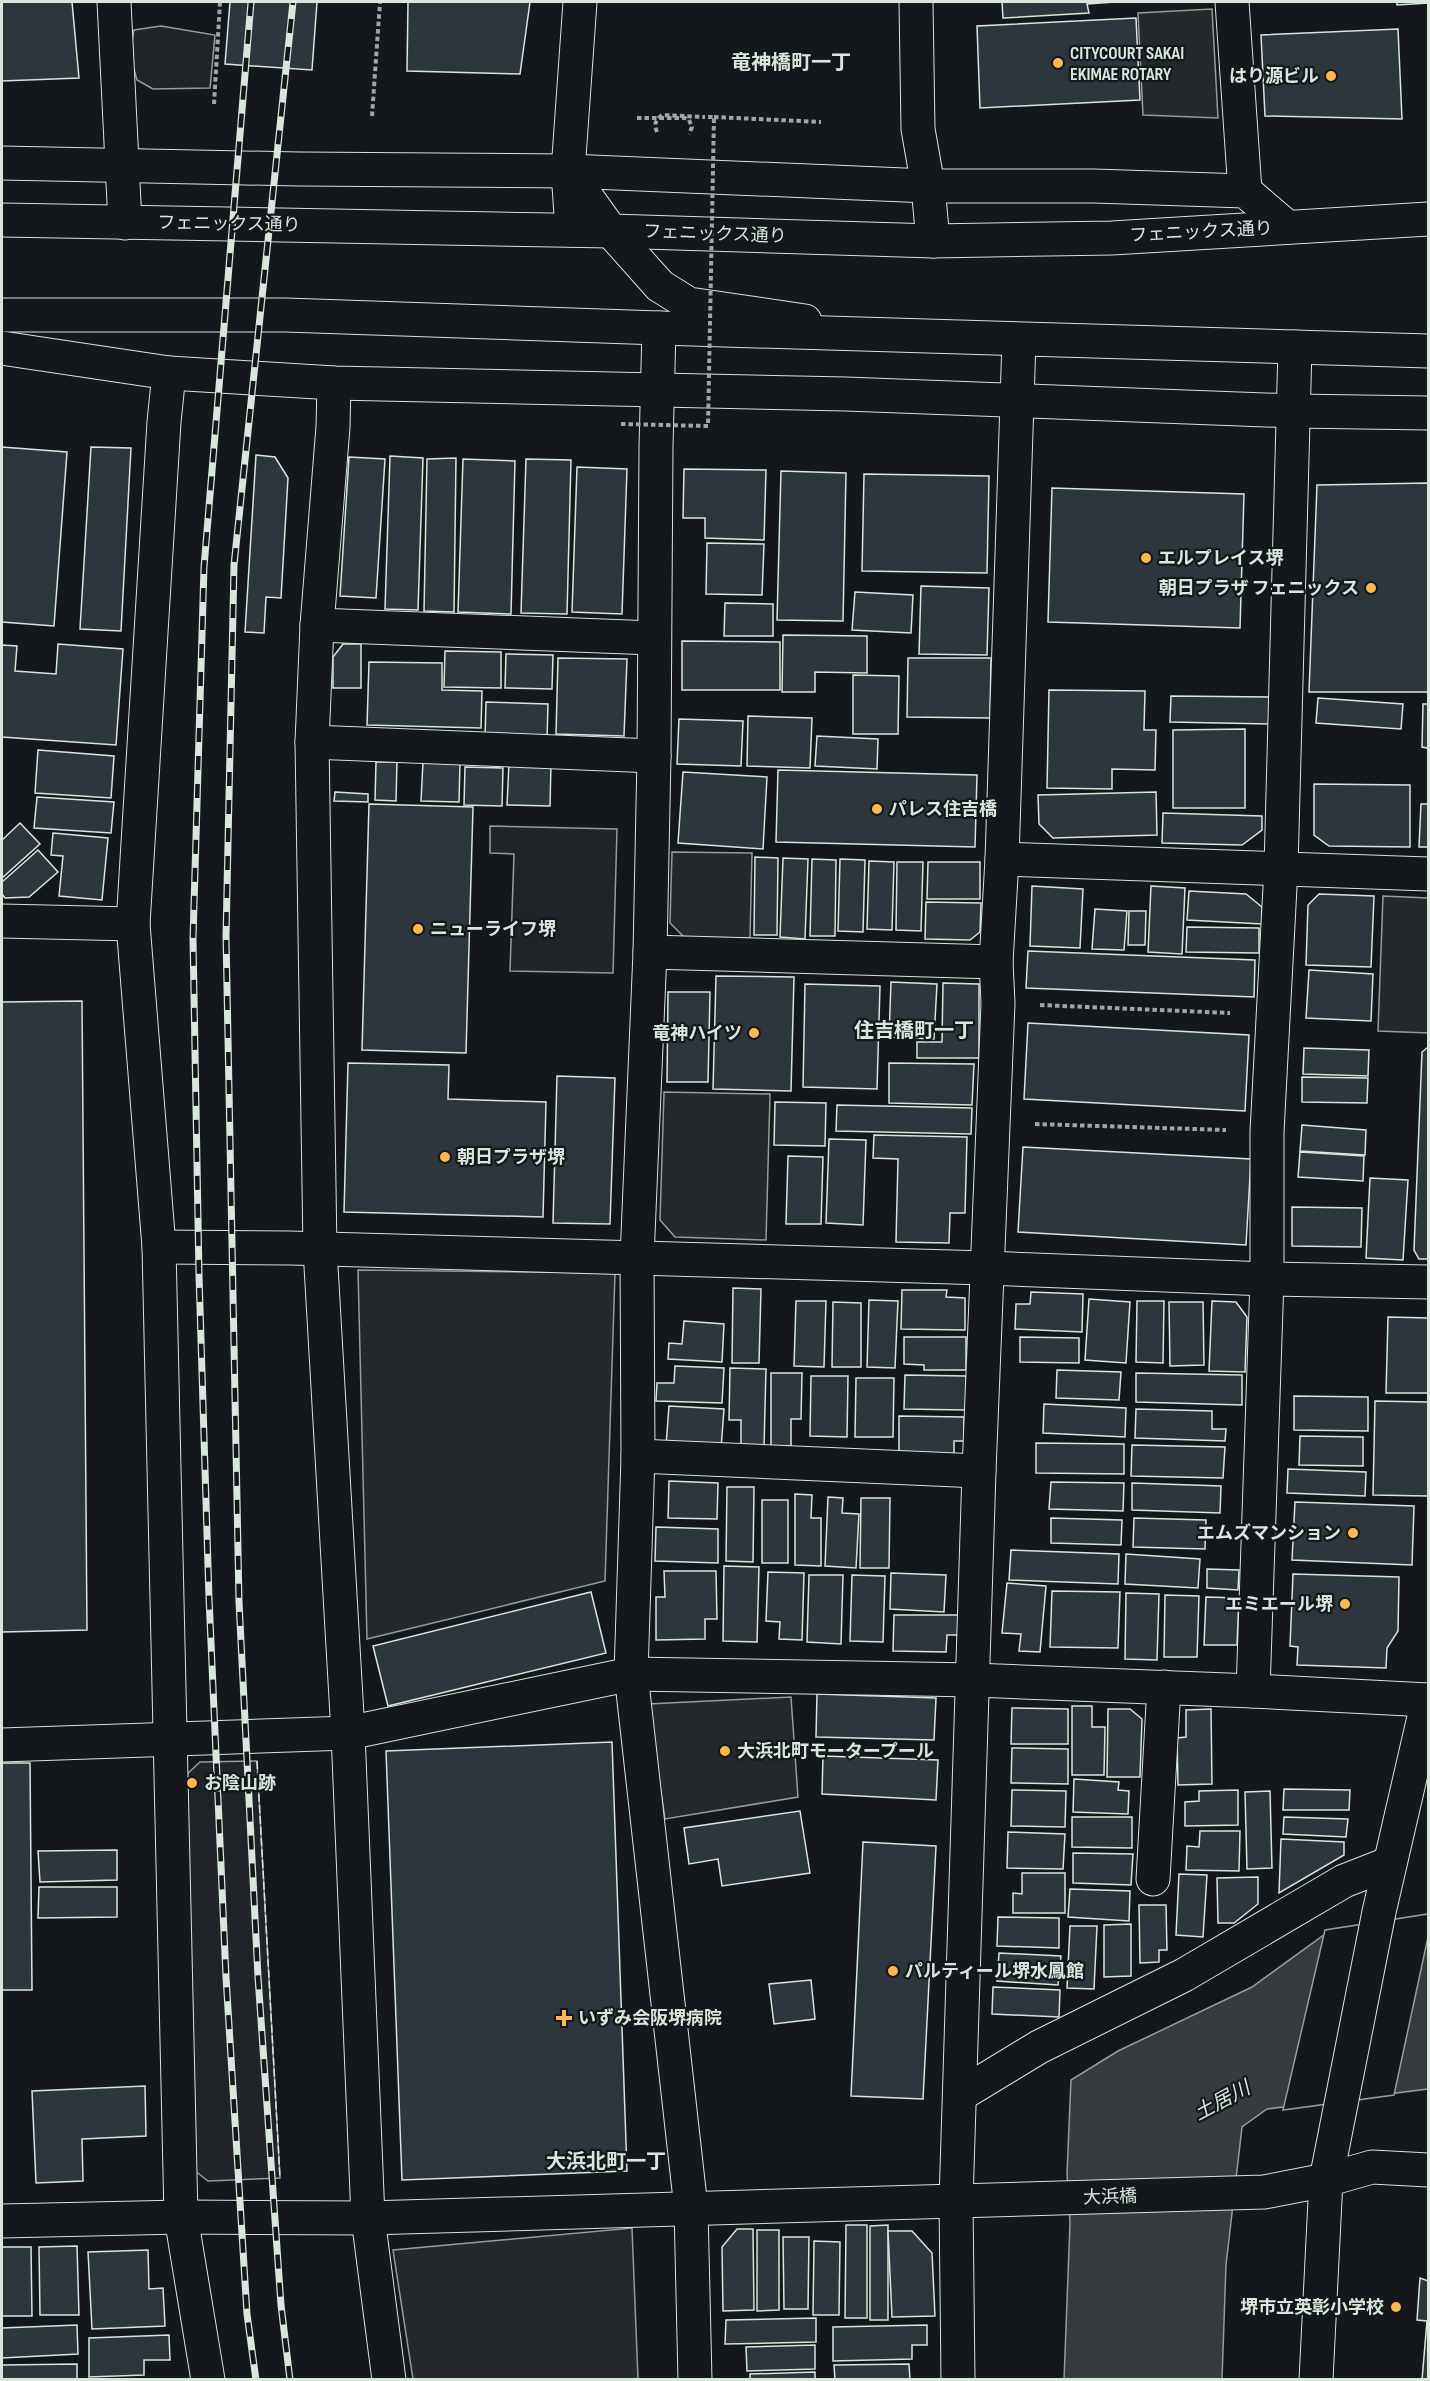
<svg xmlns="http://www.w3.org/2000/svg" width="1430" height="2381" viewBox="0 0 1430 2381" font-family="'Sofia Sans Condensed','Noto Sans JP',sans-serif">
<rect width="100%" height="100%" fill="#14181c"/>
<g fill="#202428" stroke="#939e99" stroke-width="1.5">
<polygon points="161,26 215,35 210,88 153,89 137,80 130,55 134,30"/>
<polygon points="490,826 617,829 613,973 510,971 514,854 490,853"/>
<polygon points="257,1761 280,2178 208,2181 194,2170 185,1776 200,1762"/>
</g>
<g fill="#24282b" stroke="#939e99" stroke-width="1.5">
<polygon points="1212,9 1218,118 1143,115 1138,13"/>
<polygon points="672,852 752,853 750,938 684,937 670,923"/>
<polygon points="1383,896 1428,898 1428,1033 1378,1031"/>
<polygon points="664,1092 770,1094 766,1240 675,1237 660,1220"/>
<polygon points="358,1270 615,1273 605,1581 367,1639"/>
<polygon points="791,1697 798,1797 665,1819 648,1704"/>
<polygon points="632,2228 638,2379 413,2379 393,2250"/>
</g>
<polygon fill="#363b3e" stroke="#939e99" stroke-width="1.5" points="1428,1917 1428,2089 1267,2109 1242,2127 1226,2265 1222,2379 1064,2380 1070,2223 1067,2174 1071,2080 1118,2051 1252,1987 1328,1932"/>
<polygon fill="#14181c" stroke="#939e99" stroke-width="1.5" points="1428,1914 1428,1937 1394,2095 1283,2110 1325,1930"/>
<g fill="#2c363c" stroke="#d8e6dc" stroke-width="1.5">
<polygon points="2,2 72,2 79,78 2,81"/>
<polygon points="230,2 317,2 312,70 225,64"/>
<polygon points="408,2 530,2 520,74 407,71"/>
<polygon points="1002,2 1115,2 1087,4 1089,13 1003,18"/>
<polygon points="1397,2 1428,2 1428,3 1397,5"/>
<polygon points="1136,18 1140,100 980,108 977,26"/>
<polygon points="1398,29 1402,119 1265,116 1261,35"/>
<polygon points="2,447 67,452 54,626 2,622"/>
<polygon points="91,447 131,448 121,631 80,629"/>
<polygon points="256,455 275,457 288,478 281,598 266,597 264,633 245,632"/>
<polygon points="390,456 423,458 418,610 385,609"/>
<polygon points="349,457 385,459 376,598 340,596"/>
<polygon points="456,458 454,612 424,611 427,459"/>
<polygon points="463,459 515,461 511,614 458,612"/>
<polygon points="526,459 571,460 567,614 521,613"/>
<polygon points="577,467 627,469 622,614 572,612"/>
<polygon points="684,469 766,470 764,540 705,538 705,518 683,518"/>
<polygon points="781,471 846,473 843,621 777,620"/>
<polygon points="864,474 989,476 987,573 862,571"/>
<polygon points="1428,483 1428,692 1309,692 1317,485"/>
<polygon points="1052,488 1244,494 1240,628 1048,622"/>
<polygon points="707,543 764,544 762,595 706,594"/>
<polygon points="921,586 989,588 987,655 919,654"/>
<polygon points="855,592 913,595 911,633 852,630"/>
<polygon points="725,603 773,604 773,636 724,636"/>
<polygon points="783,635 867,636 867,673 815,672 815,692 782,692"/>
<polygon points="682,641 780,642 780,690 682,690"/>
<polygon points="58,644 123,649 116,745 2,737 2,645 17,646 15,671 56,674"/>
<polygon points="343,644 361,644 361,688 333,688 333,657"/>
<polygon points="445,651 501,652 501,688 444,687"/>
<polygon points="506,654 553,655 552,689 505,688"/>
<polygon points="558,658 627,659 624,736 556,734"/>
<polygon points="908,658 991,658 990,718 907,717"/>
<polygon points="369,662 442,663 442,690 482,691 481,728 367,725"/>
<polygon points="853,675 899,676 898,734 853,734"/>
<polygon points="1049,690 1145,691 1144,730 1156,730 1155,770 1112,769 1112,789 1047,788"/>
<polygon points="1171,696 1270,697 1270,724 1170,722"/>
<polygon points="1318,698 1403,704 1401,729 1316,723"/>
<polygon points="486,702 548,704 547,739 485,738"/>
<polygon points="1423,704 1428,704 1428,748 1422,747"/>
<polygon points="748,716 812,718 810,768 747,766"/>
<polygon points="679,719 743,721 741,766 677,764"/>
<polygon points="1245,729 1245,808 1173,808 1173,730"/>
<polygon points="817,736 878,739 877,769 815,766"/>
<polygon points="38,750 114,756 111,798 35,793"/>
<polygon points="376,762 397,762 396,801 375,800"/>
<polygon points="423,762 460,763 459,802 421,801"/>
<polygon points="509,763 551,764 550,806 507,805"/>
<polygon points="465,767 503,768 502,806 464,805"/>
<polygon points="778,770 977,775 975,847 776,842"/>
<polygon points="683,772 767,777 763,849 678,843"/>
<polygon points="1314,784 1410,785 1410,847 1329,846 1314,835"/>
<polygon points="335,792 368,794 368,802 334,801"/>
<polygon points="1156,792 1157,835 1053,838 1039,824 1038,795"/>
<polygon points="37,797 114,802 111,833 34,828"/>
<polygon points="369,804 473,807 466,1053 362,1050"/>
<polygon points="1421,804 1428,804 1428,847 1419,847"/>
<polygon points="1163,813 1262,816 1262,830 1242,845 1162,843"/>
<polygon points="20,823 40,844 2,878 2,840"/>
<polygon points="53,833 108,838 102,900 59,896 63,856 51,855"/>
<polygon points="38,850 58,872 29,897 5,898 2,894 2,882"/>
<polygon points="755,857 778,858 777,935 754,935"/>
<polygon points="783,858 808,859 805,939 780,937"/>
<polygon points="812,859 836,860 835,936 810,936"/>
<polygon points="840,859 865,860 863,932 838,931"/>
<polygon points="869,861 894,862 892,930 867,929"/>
<polygon points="897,862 923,862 921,931 896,930"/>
<polygon points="928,862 980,862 980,899 927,899"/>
<polygon points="1032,886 1083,889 1080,948 1030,946"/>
<polygon points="1151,886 1185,888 1182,954 1148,952"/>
<polygon points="1189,891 1246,894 1262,907 1262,924 1187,920"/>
<polygon points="1319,894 1374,896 1371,967 1306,965 1308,905"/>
<polygon points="926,902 981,903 980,932 970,940 925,939"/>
<polygon points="1095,909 1127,911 1124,950 1092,949"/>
<polygon points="1129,911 1146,911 1145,945 1128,945"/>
<polygon points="1187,927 1259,928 1259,953 1186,952"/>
<polygon points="1028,951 1255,960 1254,997 1026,988"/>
<polygon points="1309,970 1373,974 1371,1021 1306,1018"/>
<polygon points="716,976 794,977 791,1091 713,1089"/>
<polygon points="891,982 937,984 934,1039 889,1037"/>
<polygon points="943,983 979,984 979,1058 917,1058 917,1042 942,1042"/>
<polygon points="805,984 880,986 877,1089 803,1087"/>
<polygon points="668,992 710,992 708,1082 667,1082"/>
<polygon points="82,1001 87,1630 2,1632 2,1002"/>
<polygon points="1028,1023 1249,1035 1245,1111 1024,1099"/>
<polygon points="1428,1047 1428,1259 1419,1259 1414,1250 1422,1052"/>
<polygon points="1304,1048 1369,1050 1368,1076 1303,1074"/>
<polygon points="348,1063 449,1065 448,1099 546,1102 543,1217 344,1212"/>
<polygon points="889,1063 974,1064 972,1105 889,1103"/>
<polygon points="557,1076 615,1078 610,1224 553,1223"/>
<polygon points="1302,1077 1368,1078 1367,1103 1302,1102"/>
<polygon points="775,1102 826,1103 825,1146 774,1145"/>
<polygon points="837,1105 972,1108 971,1134 836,1131"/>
<polygon points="1302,1125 1366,1130 1365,1155 1300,1151"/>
<polygon points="874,1135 967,1137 965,1213 950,1213 949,1243 896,1242 898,1159 873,1158"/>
<polygon points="829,1139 866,1140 863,1225 826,1223"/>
<polygon points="1023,1147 1251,1159 1246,1245 1018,1232"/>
<polygon points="1300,1152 1364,1156 1363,1181 1298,1177"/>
<polygon points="788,1156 823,1157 821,1224 786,1224"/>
<polygon points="1370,1178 1408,1180 1403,1260 1366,1258"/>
<polygon points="1292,1207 1362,1208 1361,1247 1292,1246"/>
<polygon points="733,1288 761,1289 759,1363 732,1363"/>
<polygon points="902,1290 947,1290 946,1297 965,1298 965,1330 901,1329"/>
<polygon points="1031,1292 1083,1294 1082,1332 1015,1329 1016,1304 1030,1304"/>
<polygon points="1089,1299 1130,1302 1126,1363 1085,1360"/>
<polygon points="869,1300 898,1301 895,1368 867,1367"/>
<polygon points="796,1301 826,1301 824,1367 794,1366"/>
<polygon points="1137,1301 1164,1301 1163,1363 1136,1362"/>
<polygon points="1212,1301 1236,1302 1247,1317 1245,1372 1209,1371"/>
<polygon points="833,1302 861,1303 861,1367 832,1367"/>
<polygon points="1169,1302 1203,1302 1204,1365 1170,1366"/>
<polygon points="1388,1317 1428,1318 1428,1393 1386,1393"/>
<polygon points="684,1321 724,1324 722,1362 668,1359 669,1343 682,1344"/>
<polygon points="904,1337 966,1337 966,1370 924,1370 924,1365 904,1364"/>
<polygon points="1020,1337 1079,1338 1079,1363 1020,1362"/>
<polygon points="675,1366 724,1368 722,1403 656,1401 657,1383 674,1383"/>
<polygon points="730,1368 766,1369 764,1447 741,1446 741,1420 729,1420"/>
<polygon points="1057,1370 1121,1372 1119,1400 1056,1398"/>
<polygon points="771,1373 802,1373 801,1419 791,1419 791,1446 771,1446"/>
<polygon points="1136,1373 1242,1375 1242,1405 1136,1402"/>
<polygon points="905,1375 966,1376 966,1410 904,1409"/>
<polygon points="811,1376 848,1376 847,1437 810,1436"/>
<polygon points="856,1378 894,1378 893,1437 855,1437"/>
<polygon points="1294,1396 1368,1397 1368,1431 1294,1430"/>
<polygon points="1375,1401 1428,1402 1428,1496 1373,1495"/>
<polygon points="1044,1404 1126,1408 1125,1437 1043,1433"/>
<polygon points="669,1406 724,1409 721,1449 666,1446"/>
<polygon points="1136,1409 1212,1411 1212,1429 1226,1429 1225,1441 1135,1438"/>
<polygon points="899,1416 964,1417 964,1441 954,1441 954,1454 899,1453"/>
<polygon points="1300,1436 1363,1437 1363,1466 1299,1465"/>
<polygon points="1036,1443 1124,1444 1124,1474 1036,1473"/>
<polygon points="1132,1445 1225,1447 1223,1478 1131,1476"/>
<polygon points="1288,1469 1366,1472 1365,1496 1287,1493"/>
<polygon points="669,1481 718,1483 717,1519 668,1518"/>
<polygon points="1051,1482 1124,1483 1123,1511 1049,1509"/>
<polygon points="1132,1483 1221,1486 1220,1513 1132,1510"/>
<polygon points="727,1487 754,1487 753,1562 726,1561"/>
<polygon points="795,1494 812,1495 811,1518 821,1518 821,1566 795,1565"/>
<polygon points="828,1497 843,1498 842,1513 859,1514 856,1568 825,1566"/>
<polygon points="861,1498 890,1498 889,1568 860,1568"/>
<rect x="762" y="1500" width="26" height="63"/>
<polygon points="1295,1502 1414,1506 1412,1565 1292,1560"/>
<polygon points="1051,1518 1122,1520 1121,1545 1051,1543"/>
<polygon points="1134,1518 1206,1520 1205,1549 1133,1547"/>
<polygon points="656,1527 718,1529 718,1563 655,1561"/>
<polygon points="1011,1550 1119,1554 1118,1584 1009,1580"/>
<polygon points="1126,1554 1200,1559 1198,1588 1125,1584"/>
<polygon points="724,1566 759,1567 757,1642 723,1641"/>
<polygon points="1207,1569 1239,1570 1238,1590 1207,1588"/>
<polygon points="664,1571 716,1571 717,1619 705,1619 705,1639 656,1640 656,1597 665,1597"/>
<polygon points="768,1572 804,1573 802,1640 779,1639 780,1622 766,1621"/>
<polygon points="891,1573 946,1575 944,1612 890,1609"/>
<polygon points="1293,1574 1399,1577 1398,1631 1387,1648 1386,1668 1297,1665 1298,1647 1290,1646"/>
<polygon points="809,1575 843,1575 841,1644 807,1642"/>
<polygon points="852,1575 885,1576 883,1642 850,1641"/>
<polygon points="1007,1583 1046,1586 1040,1652 1019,1651 1021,1634 1002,1633"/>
<polygon points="1052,1591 1120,1592 1118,1648 1050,1647"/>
<polygon points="591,1592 606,1653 388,1706 373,1646"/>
<polygon points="1126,1593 1159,1594 1157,1660 1125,1659"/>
<polygon points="1165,1595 1199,1596 1197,1657 1164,1657"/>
<polygon points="1206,1597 1239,1598 1237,1645 1204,1645"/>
<polygon points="894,1615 959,1615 959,1635 947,1635 946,1652 893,1651"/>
<polygon points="817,1694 936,1698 934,1740 816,1737"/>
<polygon points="1072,1706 1092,1706 1092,1727 1105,1727 1104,1775 1072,1775"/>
<polygon points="1012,1708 1068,1709 1068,1744 1011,1744"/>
<polygon points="1108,1709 1130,1709 1142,1719 1140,1777 1107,1777"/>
<polygon points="1211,1709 1212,1784 1178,1785 1177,1738 1186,1737 1186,1710"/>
<polygon points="612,1742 627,2171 402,2180 386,1751"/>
<polygon points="1012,1748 1068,1749 1068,1784 1011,1783"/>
<polygon points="823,1756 938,1760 936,1800 822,1794"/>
<polygon points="2,1763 30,1763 32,1990 2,1990"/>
<polygon points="1074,1779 1119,1782 1118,1790 1129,1791 1128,1814 1073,1812"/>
<polygon points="1284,1789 1350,1790 1349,1810 1283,1810"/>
<polygon points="1012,1790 1066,1791 1065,1827 1011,1826"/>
<polygon points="1238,1790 1238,1825 1185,1826 1185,1802 1199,1801 1199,1791"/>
<polygon points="1270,1791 1272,1868 1247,1869 1245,1792"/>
<polygon points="800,1811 810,1873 722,1886 718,1859 689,1864 684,1828"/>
<polygon points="1072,1817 1132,1817 1132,1848 1072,1847"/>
<polygon points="1284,1817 1348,1819 1346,1837 1283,1834"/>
<polygon points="1200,1831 1240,1831 1239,1871 1186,1870 1187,1846 1199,1847"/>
<polygon points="1008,1832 1065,1834 1063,1869 1007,1868"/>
<polygon points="1281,1839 1344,1842 1344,1855 1279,1893"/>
<polygon points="863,1842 936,1846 923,2099 851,2096"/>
<polygon points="117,1850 117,1880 40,1882 38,1851"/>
<polygon points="1073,1853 1133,1854 1131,1885 1073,1883"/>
<polygon points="1022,1873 1065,1873 1065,1913 1013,1913 1013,1893 1022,1894"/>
<polygon points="1179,1874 1207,1875 1203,1937 1176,1935"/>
<polygon points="1258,1877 1258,1904 1234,1923 1218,1923 1217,1878"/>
<polygon points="39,1887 117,1887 117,1917 38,1918"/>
<polygon points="1070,1889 1130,1891 1129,1921 1068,1917"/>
<polygon points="1139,1905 1166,1905 1167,1950 1159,1950 1159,1962 1140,1963"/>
<polygon points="998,1917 1059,1918 1059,1948 997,1946"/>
<polygon points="1131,1924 1131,1976 1104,1977 1104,1925"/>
<polygon points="1070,1926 1097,1926 1094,1989 1067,1988"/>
<polygon points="999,1953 1061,1956 1058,1985 997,1981"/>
<polygon points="811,1980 815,2019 774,2024 769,1984"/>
<polygon points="993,1987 1060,1990 1059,2017 992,2014"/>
<polygon points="145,2086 146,2136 82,2139 83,2181 36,2183 32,2091"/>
<polygon points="846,2225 867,2225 867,2318 845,2318"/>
<polygon points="888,2225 888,2320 870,2320 870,2226"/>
<polygon points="737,2229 753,2229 754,2310 723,2311 722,2247"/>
<polygon points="757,2230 779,2230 779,2310 757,2311"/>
<polygon points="888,2231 912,2231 932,2253 935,2316 892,2317"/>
<polygon points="783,2237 809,2237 808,2309 784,2309"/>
<polygon points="814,2241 840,2242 839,2315 813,2315"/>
<polygon points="77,2246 79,2315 40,2315 39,2247"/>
<polygon points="2,2247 31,2247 32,2316 2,2316"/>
<polygon points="148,2250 149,2289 163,2288 165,2326 92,2329 88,2252"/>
<polygon points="1428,2271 1428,2380 1422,2380 1427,2321 1417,2320 1420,2278 1428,2281"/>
<polygon points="816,2318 816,2342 725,2344 726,2320"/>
<polygon points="77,2325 78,2354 2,2358 2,2328"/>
<polygon points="927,2325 927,2345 912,2345 912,2359 833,2361 833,2327"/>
<polygon points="169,2335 170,2360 144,2360 144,2375 89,2377 89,2338"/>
<polygon points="815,2345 815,2369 747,2371 746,2347"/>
<polygon points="77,2364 77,2380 2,2380 2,2365"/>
<polygon points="909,2364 910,2380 835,2380 834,2365"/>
<polygon points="815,2372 815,2380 750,2380 750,2374"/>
</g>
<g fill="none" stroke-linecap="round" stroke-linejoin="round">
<defs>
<g id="minor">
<polyline points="114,2 125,223"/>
<polyline points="580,2 568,171 611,231 660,286 689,304 805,321"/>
<polyline points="916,2 918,129 928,186"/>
<polyline points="1232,2 1245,191"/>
<polyline points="659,328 656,447 654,756 650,952 637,1258 638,1456 631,1674 691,2208 695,2380"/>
<polyline points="169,373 164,422 133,924 159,1247 181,2217 208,2380"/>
<polyline points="334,383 333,427 317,625 312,742 320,1249 348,1733 368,2218 389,2380"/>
<polyline points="317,625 654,638"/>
<polyline points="312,742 654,756"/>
<polyline points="1002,859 1428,874"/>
<polyline points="2,921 133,924"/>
<polyline points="650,952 996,962"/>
<polyline points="159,1247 290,1248 986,1268 1267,1279 1428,1282"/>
<polyline points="638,1456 979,1471"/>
<polyline points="1253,1691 1267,1279 1267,1132 1281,868 1295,347"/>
<polyline points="2,1745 348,1733 631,1674 974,1680 1253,1691 1428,1700"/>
<polyline points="1153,1879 1164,1687"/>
<polyline points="960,2095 1039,2047 1184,1975 1344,1881 1390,1863"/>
<polyline points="2,2221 181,2217 368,2218 1264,2192 1326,2180 1372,2167 1428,2170"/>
<polyline points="958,2380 956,2201 979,1471 998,1003 996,962 1002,859 1019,340"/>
<polyline points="1316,2380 1326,2180 1379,1912 1428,1700"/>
</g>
<g id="highway">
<polyline points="2,163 299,169 568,171 928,186 1094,186 1245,191 1287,227"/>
<polyline points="568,171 572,230"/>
<polyline points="928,186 933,241"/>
<polyline points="2,220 611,231 933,241 1112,238 1428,219"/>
<polyline points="2,315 286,315 659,328 1428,351"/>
<polyline points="2,348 169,373 334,383 846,394 1294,411 1428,413"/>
</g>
</defs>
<use href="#minor" stroke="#d8e6dc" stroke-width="35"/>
<use href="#highway" stroke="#d8e6dc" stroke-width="35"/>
<g stroke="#9da8a2" stroke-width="4" stroke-dasharray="4.5 3" stroke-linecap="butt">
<polyline points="214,104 220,2"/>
<polyline points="372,116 380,2"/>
<polyline points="714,117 821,122"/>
<polyline points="637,118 685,118 689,120 692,127 689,134"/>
<path d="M 657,132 C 654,124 655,120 662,115 L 703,117"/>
<polyline points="1040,1005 1230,1013"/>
<polyline points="1035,1124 1226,1130"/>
</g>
<use href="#minor" stroke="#14181c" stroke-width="33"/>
<use href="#highway" stroke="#14181c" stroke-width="33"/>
<defs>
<g id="rail">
<polyline points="251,2 204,567 193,939 199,1275 209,1598 226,1977 247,2314 256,2380"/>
<polyline points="290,2380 281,2305 258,1977 239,1602 226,936 234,565 293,2"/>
</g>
</defs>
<use href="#rail" stroke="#d8e6dc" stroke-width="7"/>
<use href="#rail" stroke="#14181c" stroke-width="4.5" stroke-dasharray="14" stroke-linecap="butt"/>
<polyline stroke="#9da8a2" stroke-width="4" stroke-dasharray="4.5 3" stroke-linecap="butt" points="621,424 708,426 714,117 703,117"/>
<polyline stroke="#d8e6dc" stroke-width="1.5" stroke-dasharray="8 3" stroke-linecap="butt" points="257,1761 280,2178"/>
</g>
<g fill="#ffb74d" stroke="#14181c" stroke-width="2">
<circle cx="1058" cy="63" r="6"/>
<circle cx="1331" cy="76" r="6"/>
<circle cx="1146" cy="558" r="6"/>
<circle cx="1371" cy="588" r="6"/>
<circle cx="877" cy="809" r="6"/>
<circle cx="418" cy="929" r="6"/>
<circle cx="754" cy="1033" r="6"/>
<circle cx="445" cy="1157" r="6"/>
<circle cx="1353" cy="1533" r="6"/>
<circle cx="1345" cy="1604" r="6"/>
<circle cx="725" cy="1751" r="6"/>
<circle cx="192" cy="1783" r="6"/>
<circle cx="893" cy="1971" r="6"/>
<path d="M561 2009h6v6h6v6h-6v6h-6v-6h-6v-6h6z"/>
<circle cx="1396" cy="2307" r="6"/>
</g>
<g text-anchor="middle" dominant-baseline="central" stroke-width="4.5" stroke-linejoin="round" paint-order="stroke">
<g font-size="18" font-weight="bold" fill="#d8e6dc" stroke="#14181c" text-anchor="start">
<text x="1070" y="53">CITYCOURT SAKAI<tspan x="1070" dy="21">EKIMAE ROTARY</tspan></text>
<text x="1319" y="76" text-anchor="end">はり源ビル</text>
<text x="1158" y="558">エルプレイス堺</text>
<text x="1359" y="588" text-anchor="end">朝日プラザ フェニックス</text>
<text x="889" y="809">パレス住吉橋</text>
<text x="430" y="929">ニューライフ堺</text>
<text x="742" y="1033" text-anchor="end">竜神ハイツ</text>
<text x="457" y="1157">朝日プラザ堺</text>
<text x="1341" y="1533" text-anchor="end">エムズマンション</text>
<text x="1333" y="1604" text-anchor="end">エミエール堺</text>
<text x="737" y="1751">大浜北町モータープール</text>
<text x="204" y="1783">お陰山跡</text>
<text x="905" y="1971">パルティール堺水鳳館</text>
<text x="578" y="2018">いずみ会阪堺病院</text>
<text x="1384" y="2307" text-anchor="end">堺市立英彰小学校</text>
</g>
<g font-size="18" fill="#d8e6dc" stroke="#14181c">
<text transform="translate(229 224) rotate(1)">フェニックス通り</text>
<text transform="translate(1201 232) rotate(-3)">フェニックス通り</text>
<text transform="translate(715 234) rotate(2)">フェニックス通り</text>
<text transform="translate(1110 2197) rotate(-2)">大浜橋</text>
</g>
<g font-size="20" font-weight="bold" fill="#d8e6dc" stroke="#14181c">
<text x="791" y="63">竜神橋町一丁</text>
<text x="914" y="1031">住吉橋町一丁</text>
<text x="606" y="2162">大浜北町一丁</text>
</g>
<g font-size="20" font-style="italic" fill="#d8e6dc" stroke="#14181c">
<text transform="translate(1222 2101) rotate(-28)">土居川</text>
</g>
</g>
<rect width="1430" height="2381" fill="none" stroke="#d8e6dc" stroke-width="6"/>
</svg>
